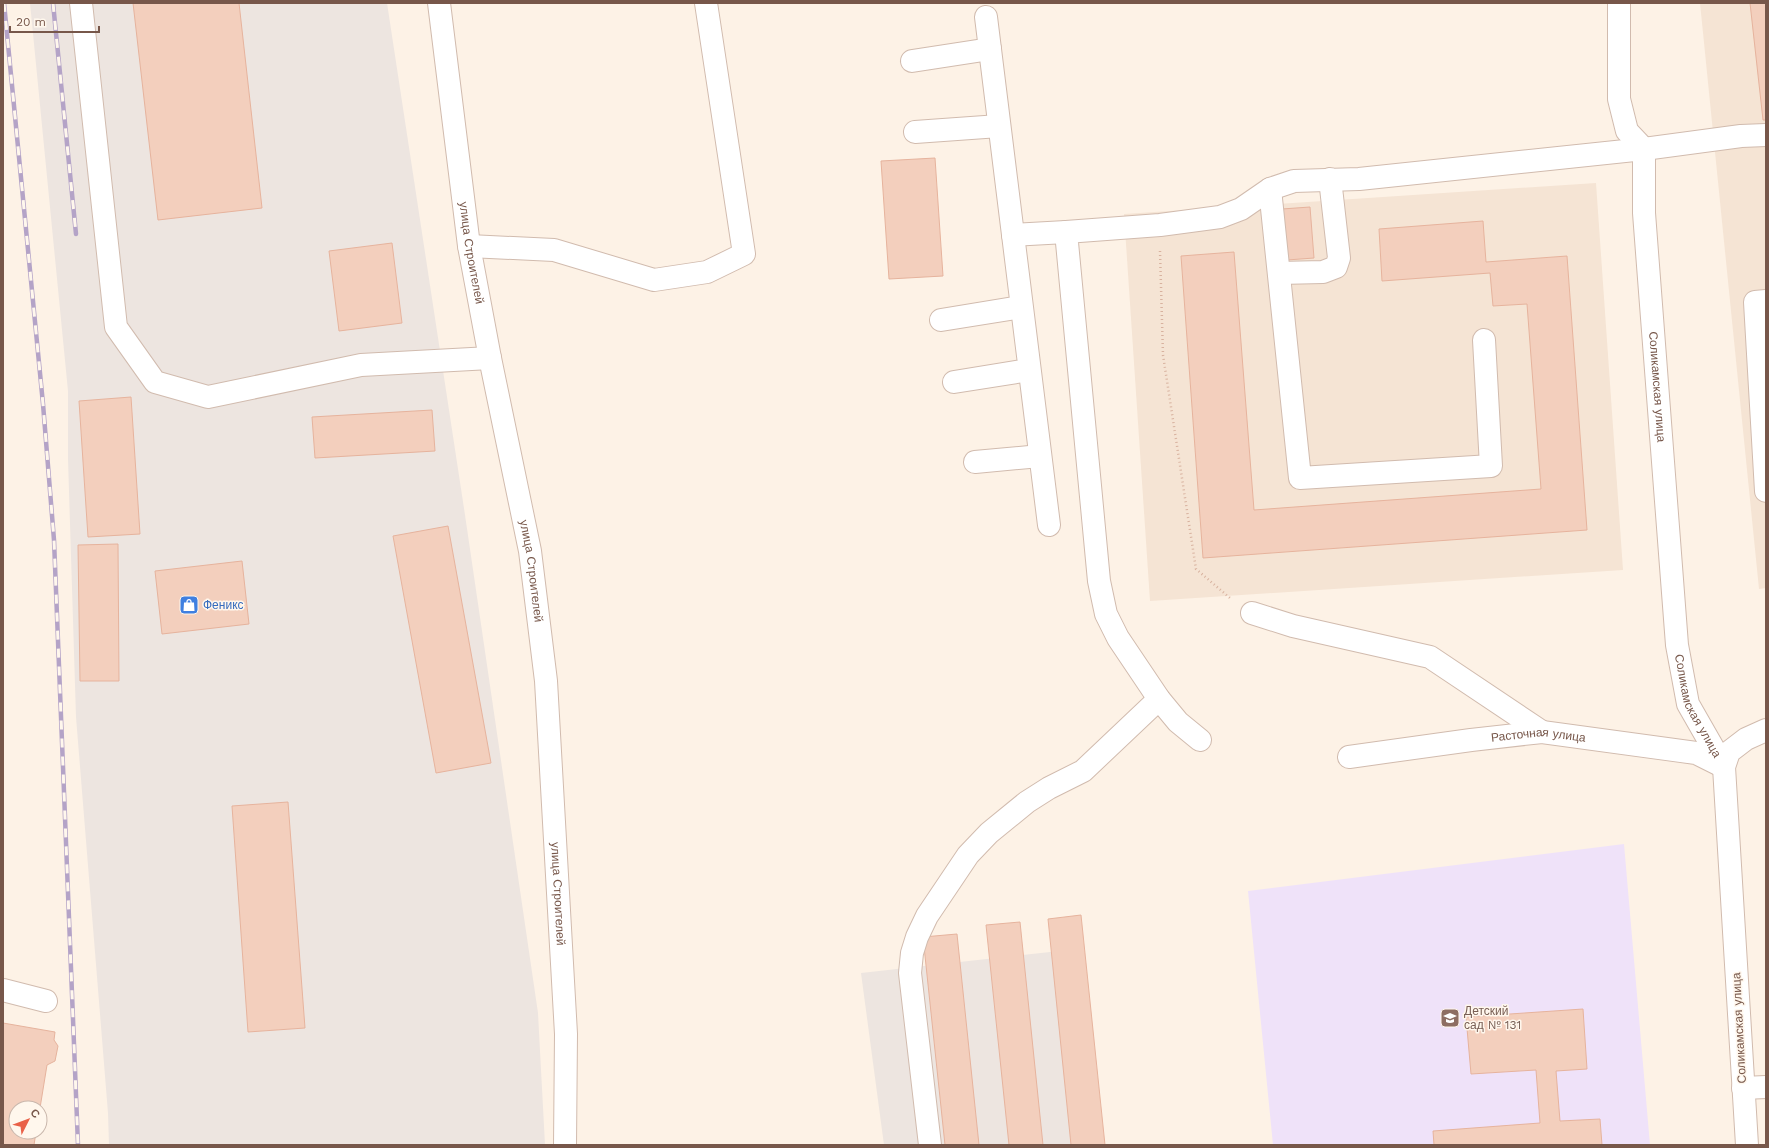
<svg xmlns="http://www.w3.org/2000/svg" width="1769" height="1148" viewBox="0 0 1769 1148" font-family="'Work Sans',sans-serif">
<rect width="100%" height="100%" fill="#fdf2e6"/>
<g fill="#f5e4d4">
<polygon points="1700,3 1766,3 1766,588 1759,589"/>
<polygon points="1596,183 1623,570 1150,601 1124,214"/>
</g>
<g fill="#ede5e0">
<polygon points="30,3 387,3 465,515 538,1013 545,1145 109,1145 108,1113 76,717 68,459 68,391"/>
<polygon points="1068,950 1092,1145 884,1145 861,973"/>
</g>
<polygon fill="#efe2f9" points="1624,844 1650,1145 1273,1145 1248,891"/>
<g fill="#f3cfbd" stroke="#e6b39d">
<polygon points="133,3 239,3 262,208 158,220"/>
<polygon points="1750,3 1766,3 1766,120 1763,120"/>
<polygon points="935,158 943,276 889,279 881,161"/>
<polygon points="1310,207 1314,258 1287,260 1282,209"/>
<polygon points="1483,221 1486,262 1567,256 1587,530 1203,558 1181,256 1234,252 1254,510 1541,489 1527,304 1493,306 1490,273 1382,281 1379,229"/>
<polygon points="392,243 402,323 339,331 329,251"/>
<polygon points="131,397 140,534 88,537 79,401"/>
<polygon points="432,410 435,451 315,458 312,417"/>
<polygon points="448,526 491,763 436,773 393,536"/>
<polygon points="118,544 119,681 80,681 78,545"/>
<polygon points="242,561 249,624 162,634 155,571"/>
<polygon points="288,802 305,1028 248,1032 232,806"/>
<polygon points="1081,915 1105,1145 1071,1145 1048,919"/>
<polygon points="1020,922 1043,1145 1009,1145 986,925"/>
<polygon points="957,934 979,1145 945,1145 923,937"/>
<polygon points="1583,1009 1587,1069 1556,1071 1560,1121 1600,1119 1602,1145 1434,1145 1433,1131 1540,1123 1536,1070 1471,1074 1466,1017"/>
<polygon points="3,1023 55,1032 54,1040 58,1046 55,1061 47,1065 40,1108 16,1108 16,1132 36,1132 34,1145 3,1145"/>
</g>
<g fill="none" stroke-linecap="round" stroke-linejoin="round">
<defs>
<g id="minor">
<polyline points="81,3 116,327 155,382 208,397 361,365 490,358"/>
<path id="s1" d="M 439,3 L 469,246 L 490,358 L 530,551 L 546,681 L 566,1034 L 565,1145"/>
<path id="s2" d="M 1619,3 L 1619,99 L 1627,131 L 1644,149 L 1644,213 L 1677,645 L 1688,704 L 1724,767"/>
<polyline points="986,17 1049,525"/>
<polyline points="912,61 990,49"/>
<polyline points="915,132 999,126"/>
<polyline points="1013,235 1066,232"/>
<polyline points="469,246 554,250 654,280 707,272 744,254 706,3"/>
<polyline points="1279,273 1323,272 1336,267 1339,258 1330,179"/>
<polyline points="1766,301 1755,302 1766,491"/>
<polyline points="941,320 1021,307"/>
<polyline points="1484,340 1491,466 1300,478 1270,189 1294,181 1359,179 1644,149 1741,136 1766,135"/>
<polyline points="954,382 1029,370"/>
<polyline points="975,462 1040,456"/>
<polyline points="1252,613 1293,626 1430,657 1542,732"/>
<polyline points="1200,740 1178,722 1159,699 1118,638 1106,614 1099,581 1066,232 1160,225 1220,217 1241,209 1270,189"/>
<path id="s3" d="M 1349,757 L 1471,740 L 1542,732 L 1696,753 L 1724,767"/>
<polyline points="3,990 46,1001"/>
<polyline points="1743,1088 1766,1087"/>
<polyline points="930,1145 910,973 912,953 917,937 927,916 968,855 989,833 1027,802 1049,788 1083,771 1159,699"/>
<polyline points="1747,1145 1724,767 1729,752 1746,739 1766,730"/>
</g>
</defs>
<use href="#minor" stroke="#d1bbae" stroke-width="24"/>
<polyline stroke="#d8b29f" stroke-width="2.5" stroke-dasharray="1 3" stroke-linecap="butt" points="1160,251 1163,355 1196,569 1230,598"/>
<use href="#minor" stroke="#fff" stroke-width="22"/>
<defs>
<g id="rail">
<polyline points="4,3 43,404 54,540 78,1145"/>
<polyline points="53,3 76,234"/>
</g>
</defs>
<use href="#rail" stroke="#b4a3c7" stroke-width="4.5"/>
<use href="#rail" stroke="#fff7ed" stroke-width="3" stroke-dasharray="9" stroke-linecap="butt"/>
</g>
<defs>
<symbol id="shop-square" viewBox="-11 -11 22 22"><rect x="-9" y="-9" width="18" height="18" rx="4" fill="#3f7fe0" stroke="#fff7ed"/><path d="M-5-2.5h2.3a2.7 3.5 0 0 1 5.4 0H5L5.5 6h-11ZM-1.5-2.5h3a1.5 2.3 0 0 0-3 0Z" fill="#fff"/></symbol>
<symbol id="school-square" viewBox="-11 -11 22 22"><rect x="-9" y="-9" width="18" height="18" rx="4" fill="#8d6e63" stroke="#fff7ed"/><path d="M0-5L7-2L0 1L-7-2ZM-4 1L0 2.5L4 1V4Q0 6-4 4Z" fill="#fff"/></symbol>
</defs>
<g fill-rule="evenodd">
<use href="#shop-square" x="178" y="594" width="22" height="22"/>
<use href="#school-square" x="1439" y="1007" width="22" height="22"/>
</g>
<g text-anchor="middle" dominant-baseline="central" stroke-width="3" stroke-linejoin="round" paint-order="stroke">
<g font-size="12" fill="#77574a" stroke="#fff7ed">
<text stroke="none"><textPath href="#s1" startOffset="252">улица Строителей</textPath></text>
<text stroke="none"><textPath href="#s2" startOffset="392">Соликамская улица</textPath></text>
<text stroke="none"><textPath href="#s1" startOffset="576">улица Строителей</textPath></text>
<text stroke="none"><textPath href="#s2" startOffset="716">Соликамская улица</textPath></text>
<text stroke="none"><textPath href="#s3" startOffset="191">Расточная улица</textPath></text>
<text stroke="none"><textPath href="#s1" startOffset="900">улица Строителей</textPath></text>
<text transform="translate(1739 1028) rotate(-93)">Соликамская улица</text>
</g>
<g font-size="12" fill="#366cbe" stroke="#fff7ed" text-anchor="start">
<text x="203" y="605">Феникс</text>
</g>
<g font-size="12" fill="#785e54" stroke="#fff7ed" text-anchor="start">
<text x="1464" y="1011">Детский<tspan x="1464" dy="14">сад № 131</tspan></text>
</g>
</g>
<rect width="1769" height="1148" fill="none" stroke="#77574a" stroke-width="8"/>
<g transform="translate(28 1120) rotate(48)"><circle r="19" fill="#fff7ed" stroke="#c9b7ac"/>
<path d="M0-3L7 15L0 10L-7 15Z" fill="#e96148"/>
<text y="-6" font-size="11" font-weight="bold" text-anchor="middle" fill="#77574a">С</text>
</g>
<path d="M10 26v6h89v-6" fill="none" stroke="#77574a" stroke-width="2"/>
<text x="16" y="26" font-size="12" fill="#77574a" stroke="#fff7ed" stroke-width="3" paint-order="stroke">20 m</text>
</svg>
